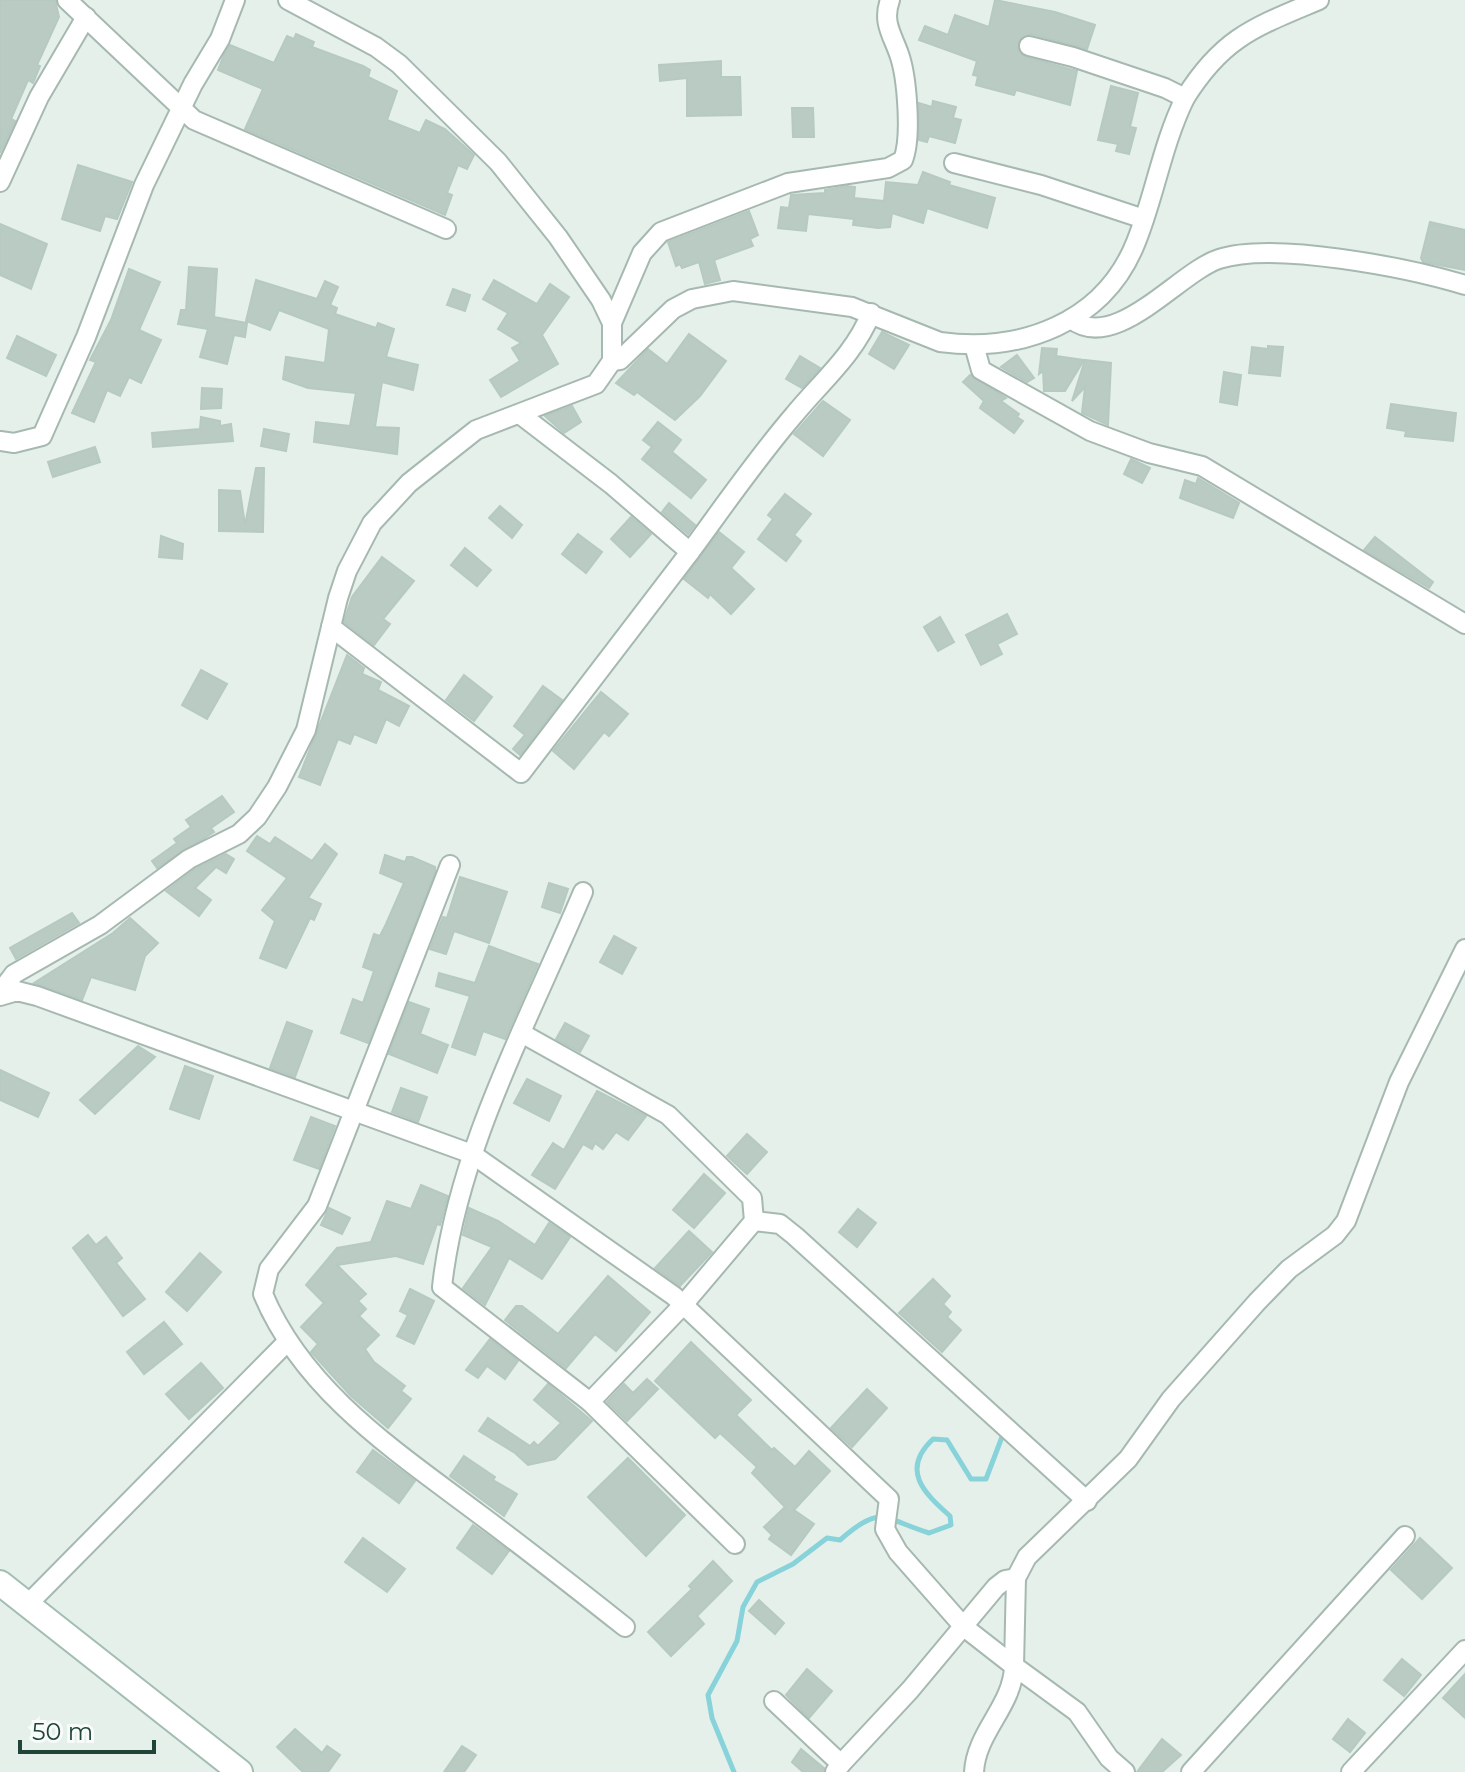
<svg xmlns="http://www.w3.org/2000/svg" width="1465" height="1772" viewBox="0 0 1465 1772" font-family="Montserrat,sans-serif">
<rect width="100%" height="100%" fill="#e5f0ea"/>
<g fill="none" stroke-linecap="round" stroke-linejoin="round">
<path stroke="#88d3da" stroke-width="5" d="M 734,1772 L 712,1718 L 708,1695 L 737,1641 L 743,1607 L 757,1582 L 793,1564 L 827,1538 L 840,1540 C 881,1504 882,1518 929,1533 L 951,1525 L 950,1516 C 924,1493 900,1470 933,1439 L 947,1440 L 971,1479 L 986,1479 L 1002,1437"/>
</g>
<g fill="#bacbc3" stroke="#b6cac1" stroke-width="2">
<polygon points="0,0 55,0 59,17 37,65 40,66 33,83 28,80 11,119 15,121 0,153"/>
<polygon points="995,0 1055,12 1095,25 1087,49 1031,34 1018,42 1018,50 1025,57 1077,71 1070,105 1016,90 1014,95 976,85 978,76 973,75 977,61 919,40 925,26 948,35 955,15 989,27"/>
<polygon points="296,34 314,42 312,47 363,66 370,70 368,77 397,91 387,120 420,133 426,120 445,129 474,155 467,169 458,165 447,193 452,195 445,215 245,129 263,89 218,70 224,55 230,45 274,63 287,36 294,39"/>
<polygon points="721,61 721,77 740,77 741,115 687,116 687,78 660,81 659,65"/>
<polygon points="1111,86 1138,93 1130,127 1136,128 1129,154 1116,151 1118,144 1098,140"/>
<polygon points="933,101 956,107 953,118 961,120 955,143 929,136 927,142 919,140 919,103 932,107"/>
<polygon points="792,108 813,108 814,137 793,137"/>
<polygon points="78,165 132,182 117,219 105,216 100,231 62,219"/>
<polygon points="923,172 950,182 949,185 995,198 987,228 927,208 923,223 892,213 890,227 878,228 853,225 854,219 808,214 806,231 778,228 781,207 789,208 791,195 825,193 825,190 847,186 855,187 854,198 884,201 886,182 918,185"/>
<polygon points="749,211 758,235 750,239 753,246 714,260 720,280 705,284 699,262 682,268 680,264 676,266 668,242"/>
<polygon points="1430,222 1465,230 1465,270 1423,262 1421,258"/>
<polygon points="0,224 47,244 31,289 0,275"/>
<polygon points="189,267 217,269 214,317 247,323 245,337 234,335 227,364 200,357 208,329 178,324 181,310 186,310"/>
<polygon points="129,269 160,282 139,330 161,340 141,383 129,377 120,396 107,390 94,422 72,413 96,362 90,360 111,320"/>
<polygon points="256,280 317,299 325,281 338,287 330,305 337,308 335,314 376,328 378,323 394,329 386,357 418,365 413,390 382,382 375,427 399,428 397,454 314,442 316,422 350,426 356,393 308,388 283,379 286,357 325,363 329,329 279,310 270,330 246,321"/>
<polygon points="494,280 537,304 550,284 569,297 542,335 558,364 501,397 490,380 520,361 512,348 521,343 498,329 508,313 483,299"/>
<polygon points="453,289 470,295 465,311 447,305"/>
<polygon points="882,332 909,345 894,369 869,354"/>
<polygon points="689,334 726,361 700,396 675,420 637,392 634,395 616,383 648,349 667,364"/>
<polygon points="17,336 56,355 46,376 7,358"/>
<polygon points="1268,346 1283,347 1280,376 1249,373 1252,347 1268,349"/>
<polygon points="1042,348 1057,349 1056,356 1084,360 1065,391 1044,391 1043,371 1039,374"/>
<polygon points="1017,355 1034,378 1027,382 1001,367"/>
<polygon points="800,356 820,368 802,388 786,379"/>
<polygon points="1085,360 1111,363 1108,425 1082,413 1085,387 1072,401"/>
<polygon points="1224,372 1241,375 1237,405 1220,402"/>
<polygon points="970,375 1006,398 1001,401 1019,414 1017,417 1023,421 1014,433 980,408 984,401 963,382"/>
<polygon points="202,388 222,389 221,408 201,409"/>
<polygon points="823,401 850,420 823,456 794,434"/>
<polygon points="1391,404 1456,413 1453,441 1405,436 1406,431 1387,428"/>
<polygon points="572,406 581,422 564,433 545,416"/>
<polygon points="201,417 220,421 220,426 231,424 233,441 153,447 152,433 200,429"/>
<polygon points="658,422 681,440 672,452 706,480 691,498 642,459 652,447 643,440"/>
<polygon points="264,429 289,434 286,451 261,446"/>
<polygon points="95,447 100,462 53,477 48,462"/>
<polygon points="1131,459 1150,468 1142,483 1124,474"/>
<polygon points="256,468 264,468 263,532 219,531 219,490 240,491 245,525"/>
<polygon points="1198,478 1239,503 1233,518 1180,498 1185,480 1196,484"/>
<polygon points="785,494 811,514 794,535 801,541 786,561 758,539 773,519 768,515"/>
<polygon points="669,503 695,525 688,534 662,512"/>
<polygon points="500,506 522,525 512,538 489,518"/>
<polygon points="631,517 651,534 630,557 611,539"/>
<polygon points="719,532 744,552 731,568 754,589 731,614 710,594 708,598 684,579"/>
<polygon points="578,534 602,552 586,573 562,554"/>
<polygon points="161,536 183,544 182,559 159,557"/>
<polygon points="1375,537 1433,582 1429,588 1364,550"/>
<polygon points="465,548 491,570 477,586 451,565"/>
<polygon points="382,557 414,581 383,619 390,624 374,645 344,622 352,597"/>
<polygon points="1007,614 1017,634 997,644 1002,654 981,665 966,635"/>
<polygon points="940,617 954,642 938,651 924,627"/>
<polygon points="347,655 364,668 362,674 381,682 378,690 409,706 399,726 386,719 376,743 354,734 350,744 338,739 320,785 299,777"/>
<polygon points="201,670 227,684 207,719 182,705"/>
<polygon points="464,675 492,697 474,721 446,700"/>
<polygon points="543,686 562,700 520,755 513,749 525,735 514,726"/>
<polygon points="601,692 628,714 609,736 604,732 574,769 553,751"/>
<polygon points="222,796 234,812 211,828 214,832 157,868 152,861 177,843 174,839 191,827 186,820"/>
<polygon points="257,836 270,844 275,837 312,861 325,844 337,854 308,898 321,904 314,920 310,918 286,968 260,958 275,921 262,910 287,878 247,851"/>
<polygon points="226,854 234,859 226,873 216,867 195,888 211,900 199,916 166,891 195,869"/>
<polygon points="385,855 405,862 407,857 412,857 435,867 435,872 368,1043 341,1033 353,999 363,1003 374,971 363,967 374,934 380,936 386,924 404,883 380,873"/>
<polygon points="460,877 507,892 489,943 454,931 446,954 430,949 443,917 447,918"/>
<polygon points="549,883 568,889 560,913 542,907"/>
<polygon points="72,913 79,923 16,959 10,948"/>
<polygon points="130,918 158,943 145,956 135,990 91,977 82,1000 34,983 113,933"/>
<polygon points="614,936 636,948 622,974 600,962"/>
<polygon points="489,946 538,964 505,1039 483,1031 475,1055 452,1047 470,996 436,986 439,973 475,983"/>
<polygon points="409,1002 429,1009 420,1034 448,1045 437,1073 389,1054"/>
<polygon points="287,1022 312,1031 295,1077 270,1068"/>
<polygon points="565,1023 589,1036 580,1052 556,1039"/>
<polygon points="138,1046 155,1057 95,1114 80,1100"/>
<polygon points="185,1066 213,1076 199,1119 170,1109"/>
<polygon points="0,1070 49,1093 38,1117 0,1100"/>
<polygon points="527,1079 561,1096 549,1121 514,1103"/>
<polygon points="401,1088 427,1097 418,1122 392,1112"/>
<polygon points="597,1091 646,1116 628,1140 616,1132 603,1149 595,1143 592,1149 583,1144 555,1189 532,1175 553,1143 564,1150"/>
<polygon points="311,1117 335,1126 319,1169 294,1160"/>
<polygon points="747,1134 767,1152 747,1174 727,1156"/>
<polygon points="704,1174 725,1193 694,1228 673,1210"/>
<polygon points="421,1185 448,1196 440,1225 437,1224 423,1264 396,1256 337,1265 366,1294 358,1301 366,1309 359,1316 379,1335 365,1349 374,1362 405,1386 401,1391 411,1399 388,1428 351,1396 311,1352 318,1344 301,1327 324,1303 306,1285 337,1248 371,1242 387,1201 411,1209"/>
<polygon points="329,1208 350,1218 342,1234 321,1225"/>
<polygon points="469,1208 498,1221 535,1245 549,1223 570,1237 542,1279 509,1258 485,1305 463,1288 492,1247 463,1235"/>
<polygon points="858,1209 876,1223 857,1247 839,1232"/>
<polygon points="689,1231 712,1252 680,1286 655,1268"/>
<polygon points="88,1235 96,1245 106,1237 122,1258 116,1263 145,1299 123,1316 73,1248"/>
<polygon points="200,1253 221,1272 187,1311 166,1292"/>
<polygon points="608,1276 650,1312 616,1351 595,1334 566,1368 505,1320 516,1306 522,1306 558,1334"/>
<polygon points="933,1279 950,1296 943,1304 951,1312 947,1317 961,1330 942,1352 899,1313"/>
<polygon points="410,1289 434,1301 414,1344 397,1336 408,1315 400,1311"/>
<polygon points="164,1322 182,1344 144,1374 127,1352"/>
<polygon points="490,1339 518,1361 505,1379 487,1366 478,1378 466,1370"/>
<polygon points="691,1342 751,1400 736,1415 772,1450 774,1448 795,1467 809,1451 830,1471 794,1510 814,1524 791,1555 769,1539 772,1535 764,1527 785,1507 752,1473 757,1467 720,1433 715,1438 655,1381"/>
<polygon points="201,1363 223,1388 189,1419 166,1394"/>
<polygon points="647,1379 658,1389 627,1421 607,1402 624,1384 633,1393"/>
<polygon points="548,1384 592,1421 555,1459 528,1465 515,1453 479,1431 488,1418 530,1446 534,1442 538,1446 561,1423 534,1400"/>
<polygon points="867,1389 887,1408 852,1447 831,1428"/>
<polygon points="373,1450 415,1481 399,1503 357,1472"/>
<polygon points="464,1456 495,1477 493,1480 517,1494 504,1516 450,1476"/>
<polygon points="628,1458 685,1515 646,1556 588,1497"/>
<polygon points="473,1525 509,1551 492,1574 457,1548"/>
<polygon points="363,1538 405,1569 387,1592 345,1562"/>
<polygon points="1420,1538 1452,1568 1422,1599 1391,1570"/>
<polygon points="713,1561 732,1581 697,1616 704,1624 671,1656 648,1632 692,1589 689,1586"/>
<polygon points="759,1600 784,1623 775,1634 749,1611"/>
<polygon points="1402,1659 1421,1675 1404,1696 1384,1680"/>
<polygon points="807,1669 832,1691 809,1718 786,1695"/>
<polygon points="1465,1674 1465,1718 1443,1698"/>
<polygon points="1348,1719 1365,1733 1350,1752 1333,1739"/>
<polygon points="295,1729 322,1753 327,1746 340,1755 328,1772 303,1772 277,1747"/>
<polygon points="1162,1739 1181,1755 1162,1772 1137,1772"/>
<polygon points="462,1746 476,1755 464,1772 444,1772"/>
<polygon points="801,1749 824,1768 823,1772 803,1772 792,1762"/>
</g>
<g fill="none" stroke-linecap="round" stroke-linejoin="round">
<defs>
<g id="street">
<polyline points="67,0 194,120 446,229"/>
<path d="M 1185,98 C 1223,37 1255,27 1319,0"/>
<polyline points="954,163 1041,185 1144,219"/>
<polyline points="0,182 39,97 86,17"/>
<path d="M 1071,319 C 1115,354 1179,272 1219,259 C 1273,241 1409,268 1465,285"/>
<path d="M 612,323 L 642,253 L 661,232 L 788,183 L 888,168 L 903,160 C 912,138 907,76 899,54 C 892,34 882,22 890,0"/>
<polyline points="974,345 981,370 1090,431 1149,453 1202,466 1465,624"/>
<path d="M 612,361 L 620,360 L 673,309 L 692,299 L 733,291 L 852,307 L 940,342 C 1021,353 1104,323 1136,242 C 1155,195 1162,145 1185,98 L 1165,88 L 1073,57 L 1029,46"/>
<path d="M 521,415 L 611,484 L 690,552 C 724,506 757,458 794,415 C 821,382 855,354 871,313"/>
<polyline points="0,441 14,443 42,436 86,337 144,185 193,84 220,39 235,0"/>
<polyline points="331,627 521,773 690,552"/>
<path d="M 450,865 L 317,1206 L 269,1269 L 263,1294 C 304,1392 398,1453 479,1514 C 529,1551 577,1589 625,1627"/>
<polyline points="7,991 8,982 14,974 100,925 189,859 239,834 257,817 277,787 306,730 338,598 347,571 372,523 409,483 476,430 596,384 612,361 612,323 601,300 558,237 498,162 399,64 376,47 288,0"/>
<path d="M 0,996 L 17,991 L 37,996 L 472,1154 L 674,1296 L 889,1499 L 885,1529 L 898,1552 L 964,1627 L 1014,1666 C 1013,1706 976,1732 974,1772"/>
<path d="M 523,1034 L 668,1115 L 752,1198 L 754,1221 L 683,1305 L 590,1402 L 442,1287 C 457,1150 530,1018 583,892"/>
<polyline points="754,1221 780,1224 795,1236 1087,1501"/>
<polyline points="590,1402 735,1544"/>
<polyline points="1016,1578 1027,1557 1128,1459 1171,1399 1257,1302 1289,1269 1335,1235 1346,1221 1399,1082 1465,949"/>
<polyline points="27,1605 287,1342"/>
<polyline points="774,1701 841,1764 835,1772"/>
<polyline points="841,1764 910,1690 996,1587 1005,1580 1016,1578 1014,1666 1077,1712 1109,1758 1125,1772"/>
<polyline points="1191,1772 1405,1536"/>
<polyline points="1351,1772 1465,1650"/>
</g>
<polyline id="secondary" points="0,1583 240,1772"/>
</defs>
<use href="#street" stroke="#a6b9b1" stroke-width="22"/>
<use href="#secondary" stroke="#a2bdb2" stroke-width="28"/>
<use href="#street" stroke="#fff" stroke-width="18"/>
<use href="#secondary" stroke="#fff" stroke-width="24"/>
</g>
<path d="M20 1740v12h134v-12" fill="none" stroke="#214439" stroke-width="4"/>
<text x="32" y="1740" font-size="24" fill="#214439" stroke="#f7fbf9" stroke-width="6" paint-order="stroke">50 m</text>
</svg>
